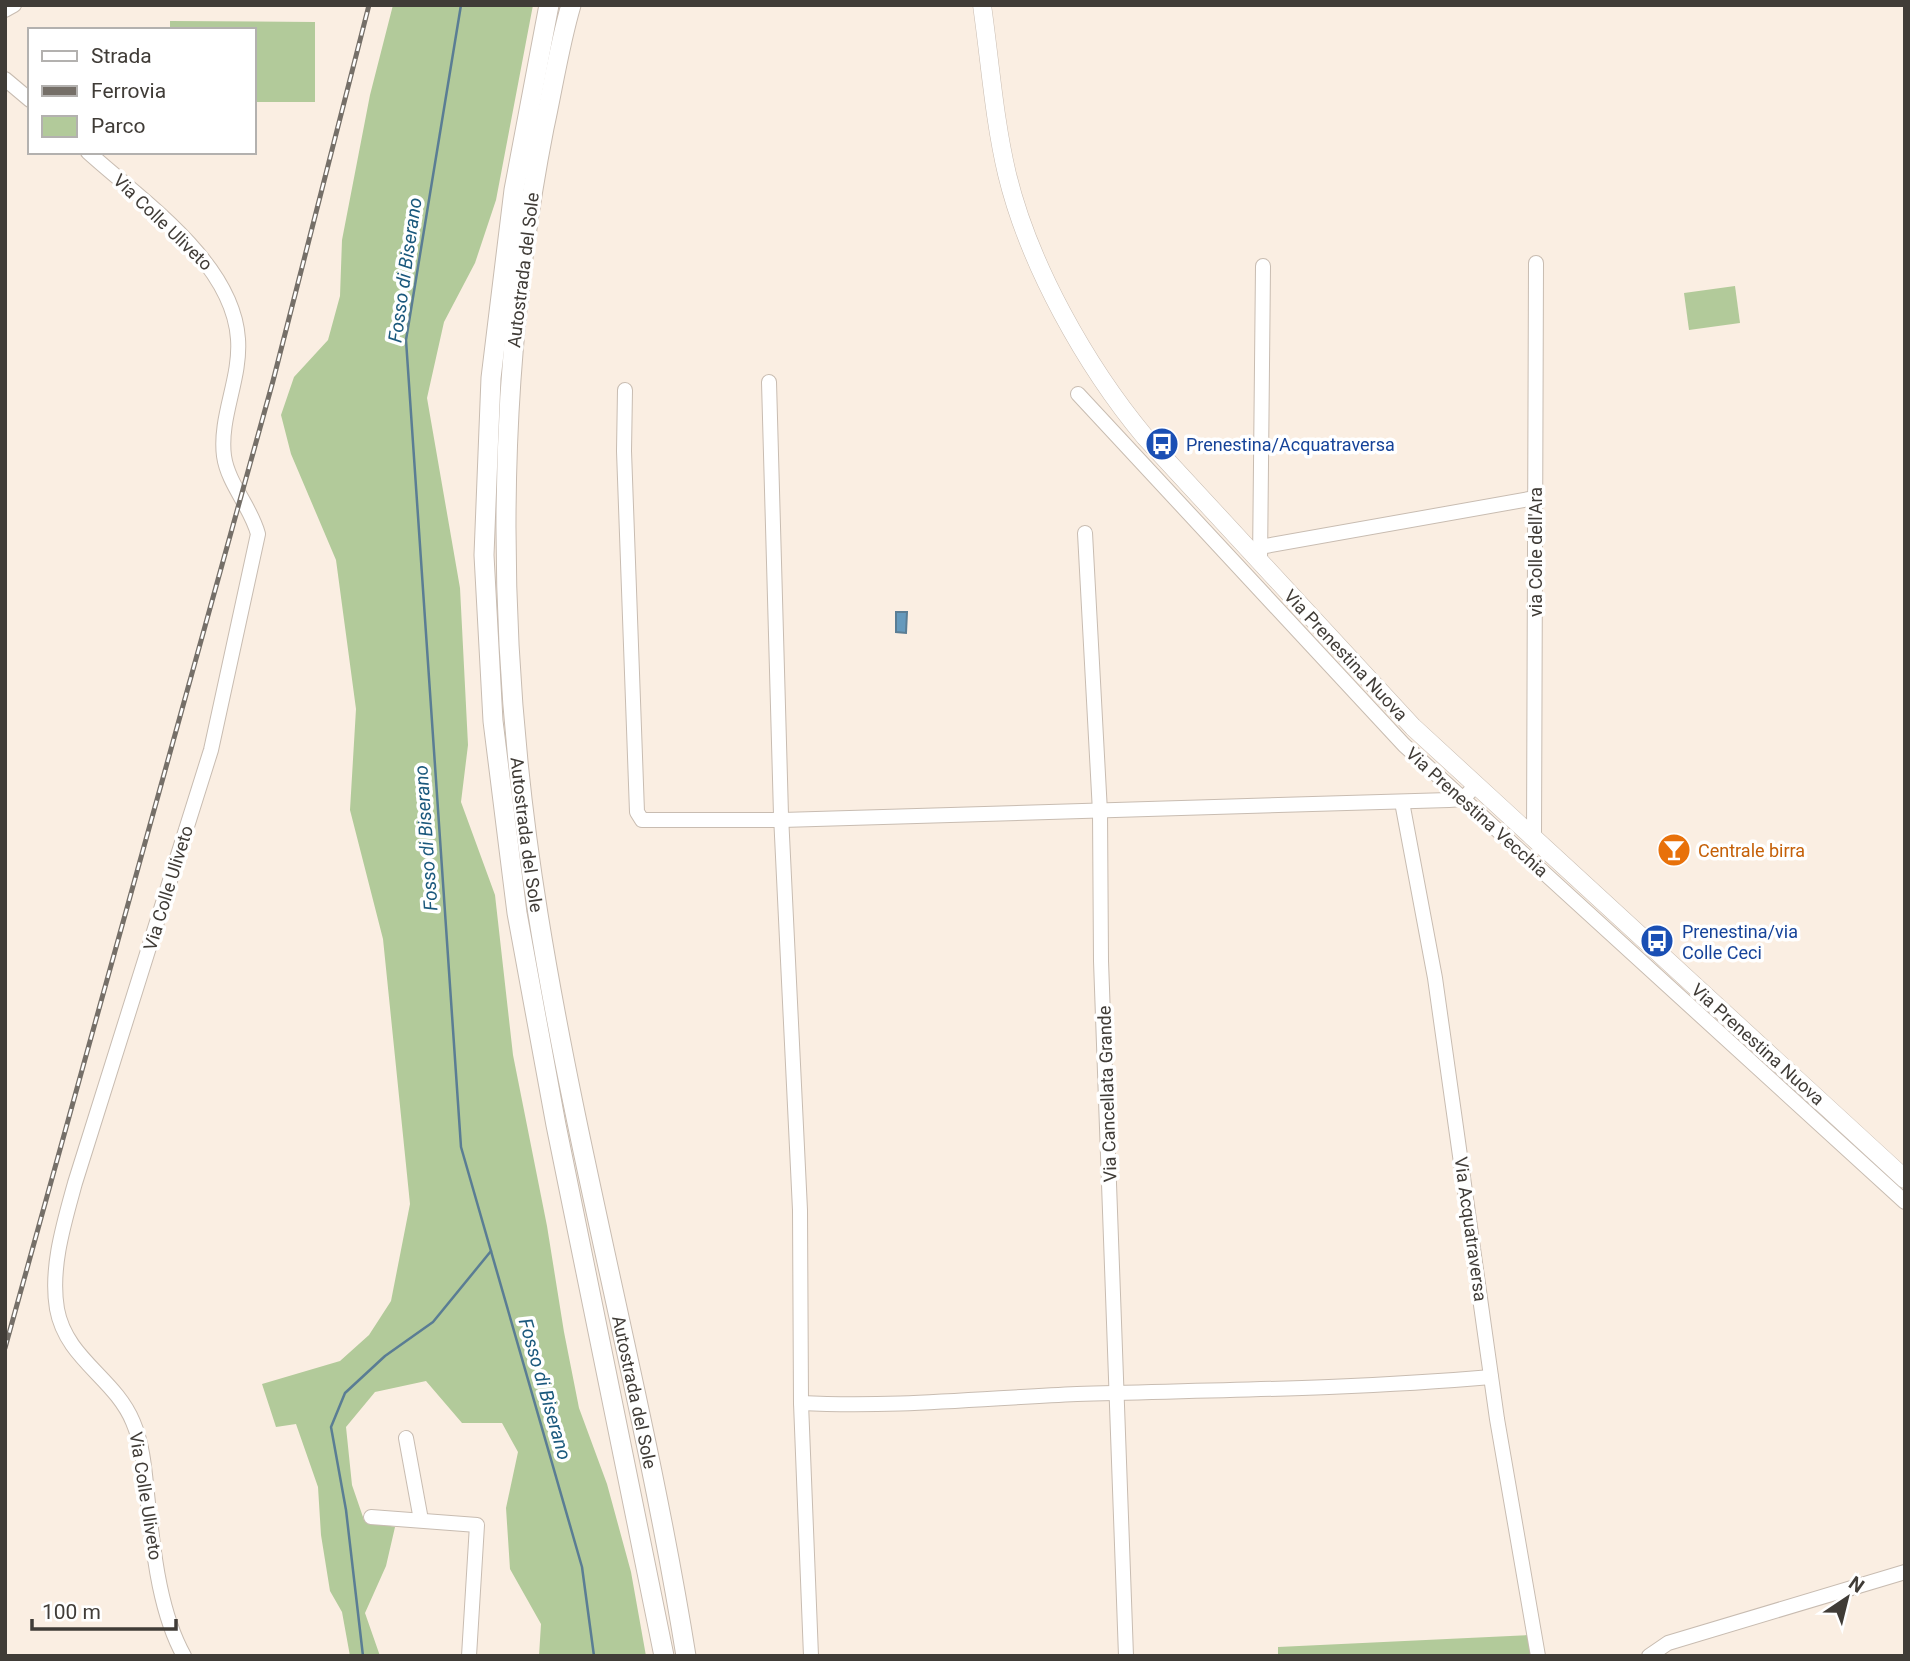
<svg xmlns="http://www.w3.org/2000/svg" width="1910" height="1661" viewBox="0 0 1910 1661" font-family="Roboto,sans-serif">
<rect width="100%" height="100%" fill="#faeee2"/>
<g fill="#b2ca9a">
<polygon points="393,5 533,5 496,200 475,263 444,322 427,398 460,588 468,745 461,802 495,895 513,1055 547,1226 564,1332 579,1408 607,1484 631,1572 646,1656 539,1656 541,1624 510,1569 506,1508 518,1452 502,1423 462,1423 426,1381 375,1392 346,1427 352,1485 364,1520 395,1527 386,1566 365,1613 380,1656 350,1656 342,1612 330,1591 321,1535 318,1487 296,1424 276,1427 262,1384 340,1361 369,1335 391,1301 410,1204 383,939 350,810 356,709 336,560 291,454 281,415 294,377 328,340 340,296 342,240 370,95"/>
<polygon points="170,21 315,22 315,102 254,102 254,30 170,30"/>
<polygon points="1735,286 1740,323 1689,330 1684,293"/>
<polygon points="1529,1635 1531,1656 1278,1656 1278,1647"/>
</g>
<polygon fill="#6599bc" stroke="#5a7d94" stroke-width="2" points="896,612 907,612 906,633 896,632"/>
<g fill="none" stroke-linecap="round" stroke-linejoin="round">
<g stroke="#5a7d94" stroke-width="2.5">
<polyline points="461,5 406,340 461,1147 582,1567 594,1656"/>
<polyline points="363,1656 346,1510 331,1427 345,1393 385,1356 433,1322 491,1251"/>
</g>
<defs>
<g id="minor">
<polyline points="5,10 14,5"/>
<polyline points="5,79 30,100"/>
<path d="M 88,152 C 142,201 233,262 238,339 C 241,379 219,417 224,456 C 228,484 251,507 258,534 L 211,750 L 75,1183 C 64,1223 50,1268 57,1309 C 66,1359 115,1378 133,1422 C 145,1450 145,1482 149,1511 C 154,1558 161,1615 184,1656"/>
<polyline points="769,382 781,815 800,1210 801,1403 811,1656"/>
<polyline points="625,390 624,451 637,812 642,820 782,820 1449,800 1463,799 1475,786"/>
<polyline points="1078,394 1404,745 1905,1202"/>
<polyline points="1085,533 1100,812 1101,961 1126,1656"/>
<polyline points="1260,547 1535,498"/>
<polyline points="1260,563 1263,266"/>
<polyline points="1402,802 1435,978 1497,1419 1538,1656"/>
<polyline points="1534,840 1536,263"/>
<path d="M 801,1403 C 893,1408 986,1398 1077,1394 C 1215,1390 1354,1389 1491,1377"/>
<polyline points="406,1438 421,1520"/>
<polyline points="371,1517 477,1525 469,1656"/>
<polyline points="1649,1656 1668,1643 1905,1572"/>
</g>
<path id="major" d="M 982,5 C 990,61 994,119 1007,174 C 1029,265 1086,366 1145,437 L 1413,727 L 1905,1179"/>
<g id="highway">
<polyline points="549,5 514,190 491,378 484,555 493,721 517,913 556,1125 664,1656"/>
<path id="s1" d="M 571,5 C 559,46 553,87 544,128 C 493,388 496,654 538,914 C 578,1163 646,1407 686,1656"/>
</g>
</defs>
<use href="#minor" stroke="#c8bcb1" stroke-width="16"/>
<use href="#major" stroke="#c8bcb1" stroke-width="19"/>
<use href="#highway" stroke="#c8bcb1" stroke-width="21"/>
<use href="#minor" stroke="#fff" stroke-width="14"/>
<use href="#major" stroke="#fff" stroke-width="18"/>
<use href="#highway" stroke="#fff" stroke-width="19"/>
<defs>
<polyline id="rail" points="5,1348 273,381 369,5"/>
</defs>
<use href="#rail" stroke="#756f68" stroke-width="5"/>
<use href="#rail" stroke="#fff" stroke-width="2.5" stroke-dasharray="8" stroke-linecap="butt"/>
</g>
<defs>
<symbol id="bus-disc" viewBox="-11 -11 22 22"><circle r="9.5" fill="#1a4fb4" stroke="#fff"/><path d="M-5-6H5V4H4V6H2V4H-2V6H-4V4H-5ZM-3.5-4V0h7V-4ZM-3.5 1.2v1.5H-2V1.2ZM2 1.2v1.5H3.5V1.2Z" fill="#fff"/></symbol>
<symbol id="bar-disc" viewBox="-11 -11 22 22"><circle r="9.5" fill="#e8710a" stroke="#fff"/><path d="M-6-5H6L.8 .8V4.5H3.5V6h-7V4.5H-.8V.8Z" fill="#fff"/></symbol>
</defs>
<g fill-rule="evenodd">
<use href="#bus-disc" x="1143" y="425" width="38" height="38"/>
<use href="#bar-disc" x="1655" y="831" width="38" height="38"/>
<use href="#bus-disc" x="1638" y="922" width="38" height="38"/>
</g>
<g text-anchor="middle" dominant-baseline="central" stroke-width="7" stroke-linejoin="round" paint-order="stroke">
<g font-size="18" fill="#403c37" stroke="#fff">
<text transform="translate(163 222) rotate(44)">Via Colle Uliveto</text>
<text transform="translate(523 270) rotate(-83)">Autostrada del Sole</text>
<text transform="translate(1535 552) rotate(-90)">via Colle dell'Ara</text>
<text transform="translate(1346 655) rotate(47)">Via Prenestina Nuova</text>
<text transform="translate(1477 812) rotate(42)">Via Prenestina Vecchia</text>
<text stroke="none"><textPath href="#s1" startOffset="836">Autostrada del Sole</textPath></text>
<text transform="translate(168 888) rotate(-73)">Via Colle Uliveto</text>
<text transform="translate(1758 1044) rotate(42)">Via Prenestina Nuova</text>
<text transform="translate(1107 1094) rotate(-92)">Via Cancellata Grande</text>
<text transform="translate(1471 1229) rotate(82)">Via Acquatraversa</text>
<text stroke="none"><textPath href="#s1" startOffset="1404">Autostrada del Sole</textPath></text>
<text transform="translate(146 1496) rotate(81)">Via Colle Uliveto</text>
</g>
<g font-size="18" fill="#164399" stroke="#fff" text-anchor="start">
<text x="1186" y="444">Prenestina/Acquatraversa</text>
<text x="1682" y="931">Prenestina/via<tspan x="1682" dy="21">Colle Ceci</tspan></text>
</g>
<g font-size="18" fill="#c56008" stroke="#fff" text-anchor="start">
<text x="1698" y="850">Centrale birra</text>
</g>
<g font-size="19" font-style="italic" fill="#1b597d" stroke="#fff">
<text transform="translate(405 270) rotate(-82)">Fosso di Biserano</text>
<text transform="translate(426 838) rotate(-94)">Fosso di Biserano</text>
<text transform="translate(545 1389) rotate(74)">Fosso di Biserano</text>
</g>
</g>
<rect width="1910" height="1661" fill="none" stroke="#403c37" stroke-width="14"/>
<rect x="28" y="28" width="228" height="126" fill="#ffffff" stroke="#b3b1af" stroke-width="2"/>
<rect x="42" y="51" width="35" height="10" fill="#ffffff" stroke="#b3b1af" stroke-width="2"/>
<text x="91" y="63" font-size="21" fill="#403c37">Strada</text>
<rect x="42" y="86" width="35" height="10" fill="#756f68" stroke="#b3b1af" stroke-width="2"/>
<text x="91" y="98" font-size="21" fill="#403c37">Ferrovia</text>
<rect x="42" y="116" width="35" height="21" fill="#b2ca9a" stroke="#b3b1af" stroke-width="2"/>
<text x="91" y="133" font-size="21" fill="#403c37">Parco</text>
<g transform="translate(1847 1598) rotate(35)" stroke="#ffffff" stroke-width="5" paint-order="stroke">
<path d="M0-5L12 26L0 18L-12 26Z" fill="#403c37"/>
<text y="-10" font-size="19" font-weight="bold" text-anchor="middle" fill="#403c37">N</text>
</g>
<path d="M32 1619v10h144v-10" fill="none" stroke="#403c37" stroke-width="3.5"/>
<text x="42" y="1619" font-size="21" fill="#403c37" stroke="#ffffff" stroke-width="5" paint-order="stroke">100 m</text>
</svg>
